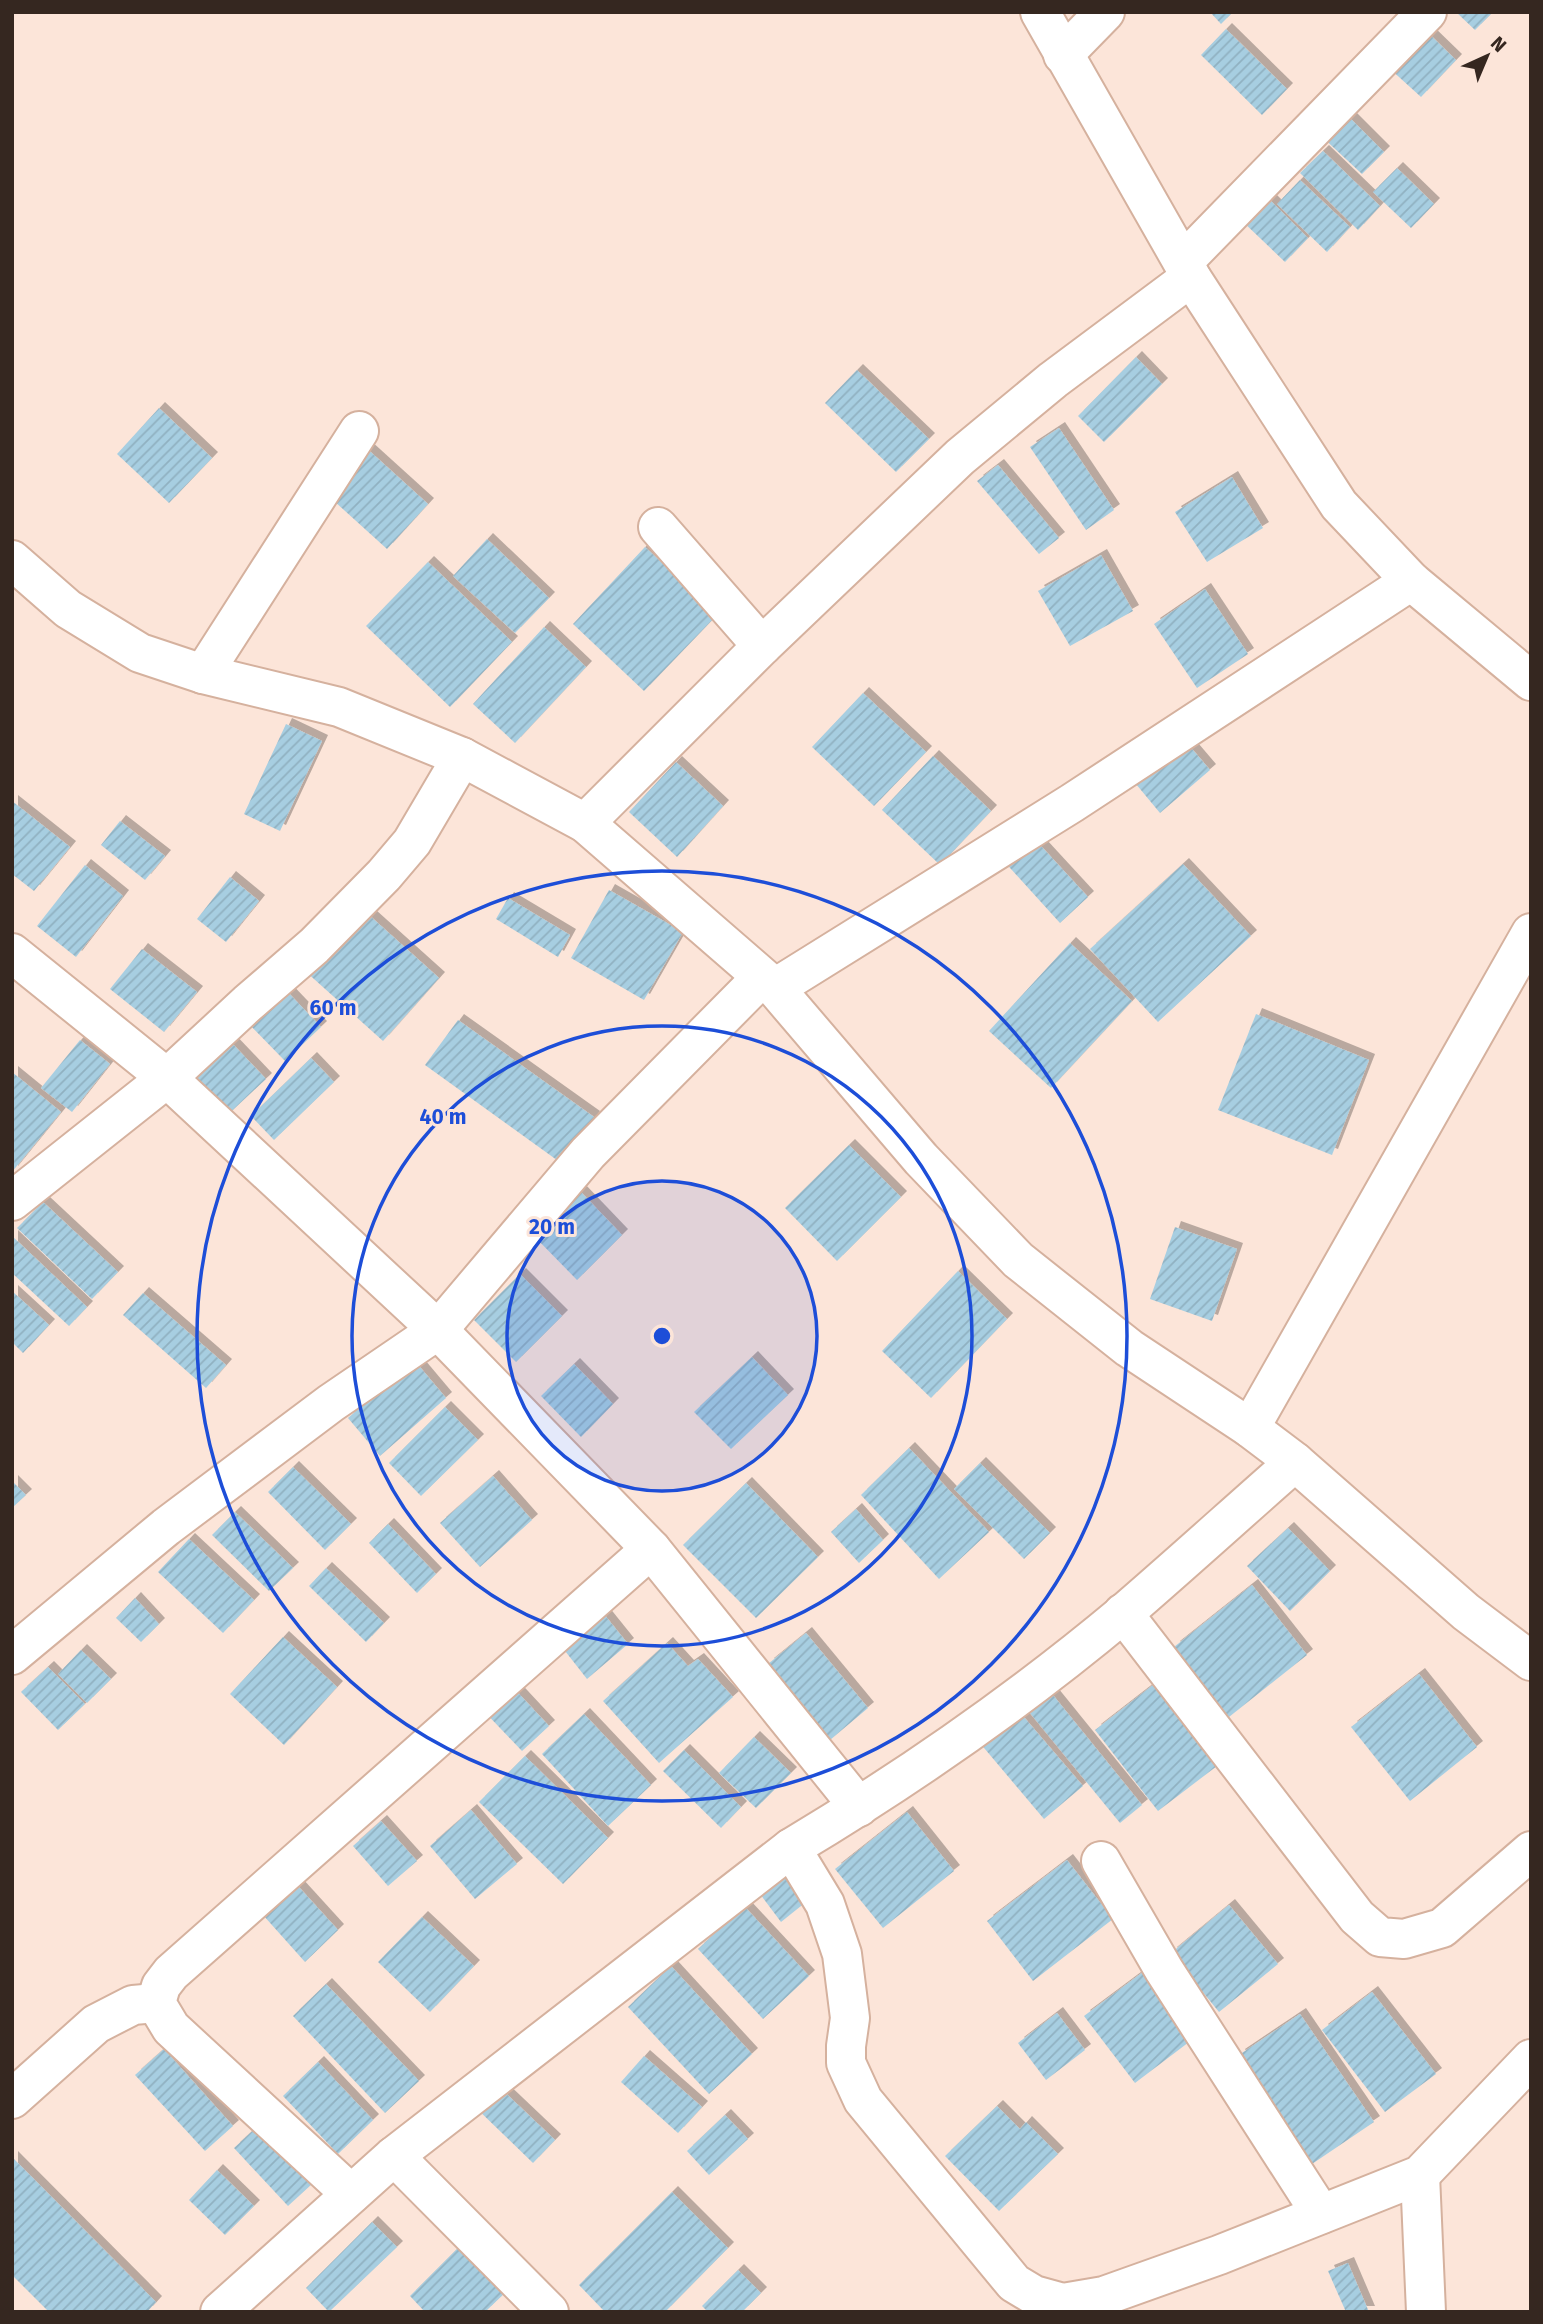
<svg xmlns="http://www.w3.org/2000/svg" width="1543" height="2324" viewBox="0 0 1543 2324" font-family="'Fira Sans',sans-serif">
<defs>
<pattern id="building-hatch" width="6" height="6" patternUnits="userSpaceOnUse" patternTransform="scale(1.75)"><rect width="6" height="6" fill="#a7cee1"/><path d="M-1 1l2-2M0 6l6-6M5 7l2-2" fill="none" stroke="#90b1c1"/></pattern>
<filter id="shadow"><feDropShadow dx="6" dy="-6" stdDeviation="0" flood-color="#0004"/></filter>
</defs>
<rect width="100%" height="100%" fill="#fce5d9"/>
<g fill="url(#building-hatch)" filter="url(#shadow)">
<polygon points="1210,12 1233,12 1221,24"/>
<polygon points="1456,12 1493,12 1475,30"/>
<polygon points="1226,29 1287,89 1262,115 1201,55"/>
<polygon points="1424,29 1456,60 1421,97 1388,67"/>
<polygon points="1341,109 1384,152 1362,174 1318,133"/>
<polygon points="1323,151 1380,206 1358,230 1300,173"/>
<polygon points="1397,168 1434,204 1411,228 1373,192"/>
<polygon points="1300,180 1350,227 1327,252 1277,204"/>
<polygon points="1264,194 1308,238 1285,262 1240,219"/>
<polygon points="1136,357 1162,384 1104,442 1078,416"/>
<polygon points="857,370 929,439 896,472 825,403"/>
<polygon points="159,408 212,458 169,503 117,454"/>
<polygon points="1059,428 1114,510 1086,530 1030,447"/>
<polygon points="364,446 428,504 387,549 323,491"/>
<polygon points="998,465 1059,538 1039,554 977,481"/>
<polygon points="1232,477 1263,528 1207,562 1175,512"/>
<polygon points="487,539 549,598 515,633 453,576"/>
<polygon points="645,547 717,615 644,691 573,624"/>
<polygon points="1101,555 1133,611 1070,646 1038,591"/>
<polygon points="428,562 512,642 450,707 366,626"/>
<polygon points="1205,589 1248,654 1197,688 1154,624"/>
<polygon points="544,627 586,667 515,743 473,704"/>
<polygon points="863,693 926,752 874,806 812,747"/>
<polygon points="286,724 322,741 280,831 244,814"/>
<polygon points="1181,736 1210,770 1160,813 1131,778"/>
<polygon points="933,756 991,811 940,865 882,810"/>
<polygon points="676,762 723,806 677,857 629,812"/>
<polygon points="12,801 70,847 34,891 12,874"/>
<polygon points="120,821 165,856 145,880 101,845"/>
<polygon points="1029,833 1088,897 1060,923 1001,858"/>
<polygon points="1183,864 1251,936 1158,1022 1090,949"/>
<polygon points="85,865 123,896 76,957 37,926"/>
<polygon points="230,877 259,901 226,942 197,919"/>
<polygon points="609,890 683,932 644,1000 571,958"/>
<polygon points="508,898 570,935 558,957 496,919"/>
<polygon points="360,907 439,978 383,1041 304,970"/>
<polygon points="1070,943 1132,1001 1051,1088 989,1031"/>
<polygon points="142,949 197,992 164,1032 110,989"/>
<polygon points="280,984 321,1027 285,1061 244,1019"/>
<polygon points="1256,1014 1369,1060 1332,1155 1218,1110"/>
<polygon points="458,1020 594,1117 561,1163 425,1065"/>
<polygon points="226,1037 266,1079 219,1123 180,1081"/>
<polygon points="80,1040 110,1064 72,1112 41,1088"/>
<polygon points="311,1058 334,1082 274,1140 251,1116"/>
<polygon points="12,1072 61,1112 12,1172"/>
<polygon points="849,1145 901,1197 837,1261 785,1208"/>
<polygon points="578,1189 622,1235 577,1280 532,1234"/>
<polygon points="43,1202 118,1272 92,1299 17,1228"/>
<polygon points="1175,1227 1237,1249 1212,1321 1150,1299"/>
<polygon points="12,1236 87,1307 69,1326 12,1273"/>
<polygon points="958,1271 1007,1319 931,1398 882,1351"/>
<polygon points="520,1274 562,1316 516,1362 474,1320"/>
<polygon points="12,1291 49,1325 23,1353 12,1342"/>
<polygon points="143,1293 226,1365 206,1388 123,1315"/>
<polygon points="752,1357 788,1395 731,1449 694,1412"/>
<polygon points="414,1360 446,1398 380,1456 348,1418"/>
<polygon points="574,1364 613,1404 581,1437 541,1396"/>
<polygon points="445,1407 478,1440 421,1496 389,1463"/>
<polygon points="909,1448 989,1532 939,1579 861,1495"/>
<polygon points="980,1463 1050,1533 1024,1559 954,1489"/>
<polygon points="293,1467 351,1524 325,1550 268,1492"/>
<polygon points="493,1476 532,1520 480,1567 440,1523"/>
<polygon points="12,1481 26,1495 12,1508"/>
<polygon points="746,1483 818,1557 756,1618 683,1545"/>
<polygon points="856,1509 883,1540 859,1563 831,1532"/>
<polygon points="235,1512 293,1568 269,1591 212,1535"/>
<polygon points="388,1524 436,1574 417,1593 369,1543"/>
<polygon points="1288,1528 1330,1571 1290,1611 1247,1566"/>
<polygon points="189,1539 254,1600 223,1633 158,1572"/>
<polygon points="326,1568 384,1623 366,1642 309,1586"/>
<polygon points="1252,1585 1307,1655 1229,1717 1174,1647"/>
<polygon points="135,1598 159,1624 141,1642 116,1618"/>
<polygon points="599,1608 628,1644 587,1679 558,1642"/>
<polygon points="806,1633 868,1708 830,1740 768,1664"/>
<polygon points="283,1637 337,1687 284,1745 230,1694"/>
<polygon points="667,1643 688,1666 698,1659 733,1697 659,1763 603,1701"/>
<polygon points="81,1650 111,1679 87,1703 58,1674"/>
<polygon points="48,1667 85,1704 58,1730 21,1692"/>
<polygon points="1419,1674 1477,1747 1410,1801 1351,1727"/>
<polygon points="508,1682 549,1726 522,1751 480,1707"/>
<polygon points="1044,1684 1142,1805 1120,1823 1021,1702"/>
<polygon points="1153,1685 1217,1766 1158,1811 1095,1730"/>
<polygon points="1017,1709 1083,1786 1044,1819 979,1742"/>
<polygon points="584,1714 651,1785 608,1826 542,1754"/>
<polygon points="754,1737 791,1773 756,1808 719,1773"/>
<polygon points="684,1750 741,1807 721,1828 663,1771"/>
<polygon points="525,1756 608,1838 563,1884 479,1802"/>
<polygon points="471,1810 517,1864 475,1899 430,1846"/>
<polygon points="907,1812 954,1871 883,1928 835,1869"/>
<polygon points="381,1821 417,1861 388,1886 353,1846"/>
<polygon points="1067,1860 1113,1919 1033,1981 987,1921"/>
<polygon points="791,1871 811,1898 781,1922 760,1894"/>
<polygon points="297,1885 338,1930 305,1962 263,1915"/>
<polygon points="1229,1905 1278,1964 1219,2012 1171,1953"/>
<polygon points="744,1906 809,1976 763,2019 698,1949"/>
<polygon points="422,1917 474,1966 430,2012 378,1962"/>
<polygon points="671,1966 752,2054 709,2094 628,2007"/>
<polygon points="1143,1972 1193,2039 1135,2083 1084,2016"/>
<polygon points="326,1984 419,2081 385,2113 293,2016"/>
<polygon points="1372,1992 1436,2074 1385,2112 1322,2030"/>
<polygon points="1057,2013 1085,2050 1046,2080 1018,2043"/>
<polygon points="1300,2014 1374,2122 1312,2164 1239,2055"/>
<polygon points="164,2049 233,2126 205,2151 135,2075"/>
<polygon points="644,2056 702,2107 678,2133 621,2082"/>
<polygon points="318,2062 373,2120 338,2154 283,2096"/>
<polygon points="494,2082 555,2140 533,2163 472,2104"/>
<polygon points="997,2106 1020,2129 1026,2122 1058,2154 999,2211 945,2156"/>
<polygon points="725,2115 748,2139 709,2175 687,2151"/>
<polygon points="258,2126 312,2184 288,2206 234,2148"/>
<polygon points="12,2157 156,2302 147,2312 49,2312 12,2275"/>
<polygon points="217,2170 254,2206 225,2235 189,2200"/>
<polygon points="672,2192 728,2248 665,2312 605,2312 579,2285"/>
<polygon points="372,2222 397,2247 329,2312 306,2288"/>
<polygon points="467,2239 513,2285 485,2312 425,2312 410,2296"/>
<polygon points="1348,2263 1369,2312 1346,2312 1328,2271"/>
<polygon points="738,2270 761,2293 742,2312 708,2312 702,2306"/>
</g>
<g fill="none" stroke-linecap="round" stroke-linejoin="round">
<defs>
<g id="street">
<polyline points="1040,12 1191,277 1339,505 1411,581 1531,681"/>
<polyline points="1063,55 1105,12"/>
<polyline points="1183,262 1427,12"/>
<polyline points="658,527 762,646"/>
<polyline points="12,560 68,609 140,653 203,674 339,707 462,757 585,823 775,988"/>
<polyline points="1411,581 1072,803 775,988 921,1159 1018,1260 1129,1348 1250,1428 1295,1462 1466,1612 1531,1661"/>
<polyline points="203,674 359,431"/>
<polyline points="585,823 762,646 960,457 1053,380 1191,277"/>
<polyline points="12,953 167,1078 438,1330 651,1549 859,1807"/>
<polyline points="12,1201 167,1078 248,1003 314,946 384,875 412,842 462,757"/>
<polyline points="1250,1428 1531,933"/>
<polyline points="1123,1613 1357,1917 1380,1937 1404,1939 1442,1928 1531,1851"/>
<polyline points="12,1655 166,1527 331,1403 438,1330 588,1153 761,978"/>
<polyline points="791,1848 825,1904 842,1954 850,2018 846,2046 846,2063 863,2100 1014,2283 1034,2295 1063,2303 1104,2296 1219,2255 1420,2175 1531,2059"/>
<polyline points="1101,1861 1164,1970 1321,2214"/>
<polyline points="12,2099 96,2024 133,2005 156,2003"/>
<polyline points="394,2156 549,2312"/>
<polyline points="1420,2175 1426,2312"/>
<polyline points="351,2194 171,2028 156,2003 161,1986 171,1973 651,1549"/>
<path d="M 220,2312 L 394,2156 L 791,1848 C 908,1778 1020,1700 1124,1613 C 1182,1563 1238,1512 1295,1462"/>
</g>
</defs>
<use href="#street" stroke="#d5b19e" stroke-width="42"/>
<use href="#street" stroke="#fff" stroke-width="38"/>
</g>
<circle cx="662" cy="1336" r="155" fill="#1d4ed8" fill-opacity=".12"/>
<g fill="none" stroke="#1d4ed8" stroke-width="3.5">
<circle cx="662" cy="1336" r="155"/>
<circle cx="662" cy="1336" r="310"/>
<circle cx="662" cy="1336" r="465"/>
</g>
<circle cx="662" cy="1336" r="10" fill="#1d4ed8" stroke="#fce5d9" stroke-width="3.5"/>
<g font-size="21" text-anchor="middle" font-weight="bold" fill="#1d4ed8" stroke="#fce5d9" stroke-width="6" stroke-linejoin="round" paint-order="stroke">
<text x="333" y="1015">60 m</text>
<text x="443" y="1124">40 m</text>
<text x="552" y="1234">20 m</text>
</g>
<rect width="1543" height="2324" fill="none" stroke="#352720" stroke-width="28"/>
<g transform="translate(1487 56) rotate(44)" stroke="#fce5d9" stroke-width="5" paint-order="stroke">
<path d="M0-5L12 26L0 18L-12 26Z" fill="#352720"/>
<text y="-10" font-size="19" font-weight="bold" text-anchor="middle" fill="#352720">N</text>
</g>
</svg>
